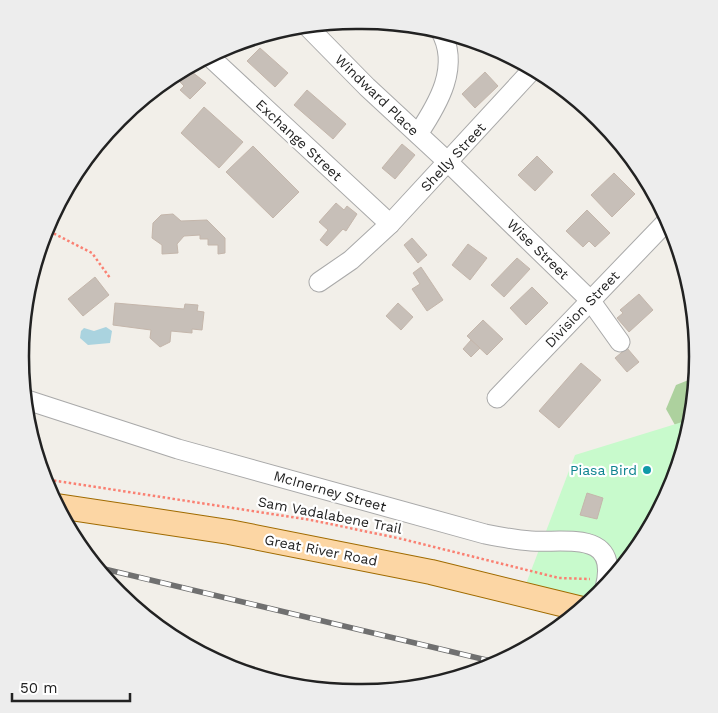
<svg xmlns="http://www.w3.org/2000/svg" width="718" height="713" viewBox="0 0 718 713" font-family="'Work Sans',sans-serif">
<rect width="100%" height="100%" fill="#f2efe9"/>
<polygon fill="#add19e" points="696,377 692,422 685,443 666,409 676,385"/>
<path fill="#c8facc" d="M 692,419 C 683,479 638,563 591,602 L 526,584 L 575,455 Z"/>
<polygon fill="#aad3df" points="106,327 112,331 110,343 88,345 80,338 81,331 84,328 94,331"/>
<g fill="#c7bfb8" stroke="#c4b6ab">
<polygon points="260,48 288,73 275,87 247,61"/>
<polygon points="187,68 206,83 190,99 180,90 184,86 173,75"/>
<polygon points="485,72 498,86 475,108 462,94"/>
<polygon points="307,90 346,124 333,139 294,105"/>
<polygon points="204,107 243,142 219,168 181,133"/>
<polygon points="402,144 415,155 395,179 382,168"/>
<polygon points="253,146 299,192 273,218 226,172"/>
<polygon points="537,156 553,172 535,191 518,175"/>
<polygon points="614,173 635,194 612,217 591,195"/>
<polygon points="336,203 344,210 347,206 357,214 346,231 343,229 327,246 320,240 328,230 319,222"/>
<polygon points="587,210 610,233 595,247 589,241 583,247 566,231"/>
<polygon points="173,214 181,221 207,220 225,238 225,253 218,254 218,245 208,245 208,239 200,239 200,235 184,236 177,244 178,253 162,254 162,245 152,238 153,223 161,215"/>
<polygon points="412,238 427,255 418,263 404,245"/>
<polygon points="468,244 487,258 470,280 452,265"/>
<polygon points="517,258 530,269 504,297 491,285"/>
<polygon points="421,267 443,300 427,311 412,289 420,284 413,273"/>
<polygon points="95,277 109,295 83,316 68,299"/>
<polygon points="532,287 548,303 526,325 510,308"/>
<polygon points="639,294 653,310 629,332 617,318 623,313 620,310"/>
<polygon points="115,303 184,309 185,304 198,305 197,311 204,312 202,330 192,329 192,333 171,331 170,342 160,347 150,338 151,330 113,325"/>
<polygon points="398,303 413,317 401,330 386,316"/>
<polygon points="483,320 503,339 487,355 467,336"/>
<polygon points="471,340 480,348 471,357 463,349"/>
<polygon points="627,348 639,362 627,372 615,358"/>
<polygon points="581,363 601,380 559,428 539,411"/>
<polygon points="587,493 603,498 597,519 580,515"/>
</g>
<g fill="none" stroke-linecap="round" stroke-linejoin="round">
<defs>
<g id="minor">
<polyline points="306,25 367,87 449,163 590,300 620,342"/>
<polyline points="209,56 390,224"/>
<path d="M 418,134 C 438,104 461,66 440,30"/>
<polyline points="319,282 351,260 390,224 533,69"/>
<polyline points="497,398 668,220"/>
<path d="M 24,399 L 178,449 L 485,534 C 500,537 515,540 531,541 C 568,543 620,530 605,588"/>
</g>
<polyline id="major" points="57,506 229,532 431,572 582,609"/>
</defs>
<use href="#minor" stroke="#a9a9a9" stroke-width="21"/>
<use href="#major" stroke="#a06b00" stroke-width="26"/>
<g stroke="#fa8072" stroke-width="2.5" stroke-dasharray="2.5 2.5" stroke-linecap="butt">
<polyline points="45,229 92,253 110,278"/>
<polyline points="44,479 311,520 402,539 559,578 590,579"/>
</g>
<use href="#minor" stroke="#fff" stroke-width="19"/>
<use href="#major" stroke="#fcd6a4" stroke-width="24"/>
<defs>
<polyline id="rail" points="96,567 499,663"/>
</defs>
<use href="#rail" stroke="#707070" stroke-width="5.5"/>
<use href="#rail" stroke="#fff" stroke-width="4" stroke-dasharray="11" stroke-linecap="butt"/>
</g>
<circle fill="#0f9aa8" stroke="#fff" stroke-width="2" cx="647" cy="470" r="5"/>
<g text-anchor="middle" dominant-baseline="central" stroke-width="4.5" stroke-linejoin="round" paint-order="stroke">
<g font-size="14" fill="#222" stroke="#fff">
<text transform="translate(377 95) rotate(44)">Windward Place</text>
<text transform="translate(299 140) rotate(43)">Exchange Street</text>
<text transform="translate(453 157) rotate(-47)">Shelly Street</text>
<text transform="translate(538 249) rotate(44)">Wise Street</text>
<text transform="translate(582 309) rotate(-46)">Division Street</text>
<text transform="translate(330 491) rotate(16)">McInerney Street</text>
<text transform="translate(330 515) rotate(11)">Sam Vadalabene Trail</text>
<text transform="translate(321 550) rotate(11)">Great River Road</text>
</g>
<g font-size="14" fill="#0d838f" stroke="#fff" text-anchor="end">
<text x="637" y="470">Piasa Bird</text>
</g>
</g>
<path d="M0 0H718V713H0ZM356 29H362A327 327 0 0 1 689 356V357A327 327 0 0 1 362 684H356A327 327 0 0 1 29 357V356A327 327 0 0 1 356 29Z" fill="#ededed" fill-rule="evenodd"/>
<path fill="none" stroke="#222" stroke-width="2.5" d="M356 29H362A327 327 0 0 1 689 356V357A327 327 0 0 1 362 684H356A327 327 0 0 1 29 357V356A327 327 0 0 1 356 29Z"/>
<path d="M12 693v8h118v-8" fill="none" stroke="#222222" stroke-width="2.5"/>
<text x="20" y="693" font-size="15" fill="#222222" stroke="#ffffff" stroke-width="4" paint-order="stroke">50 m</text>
</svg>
